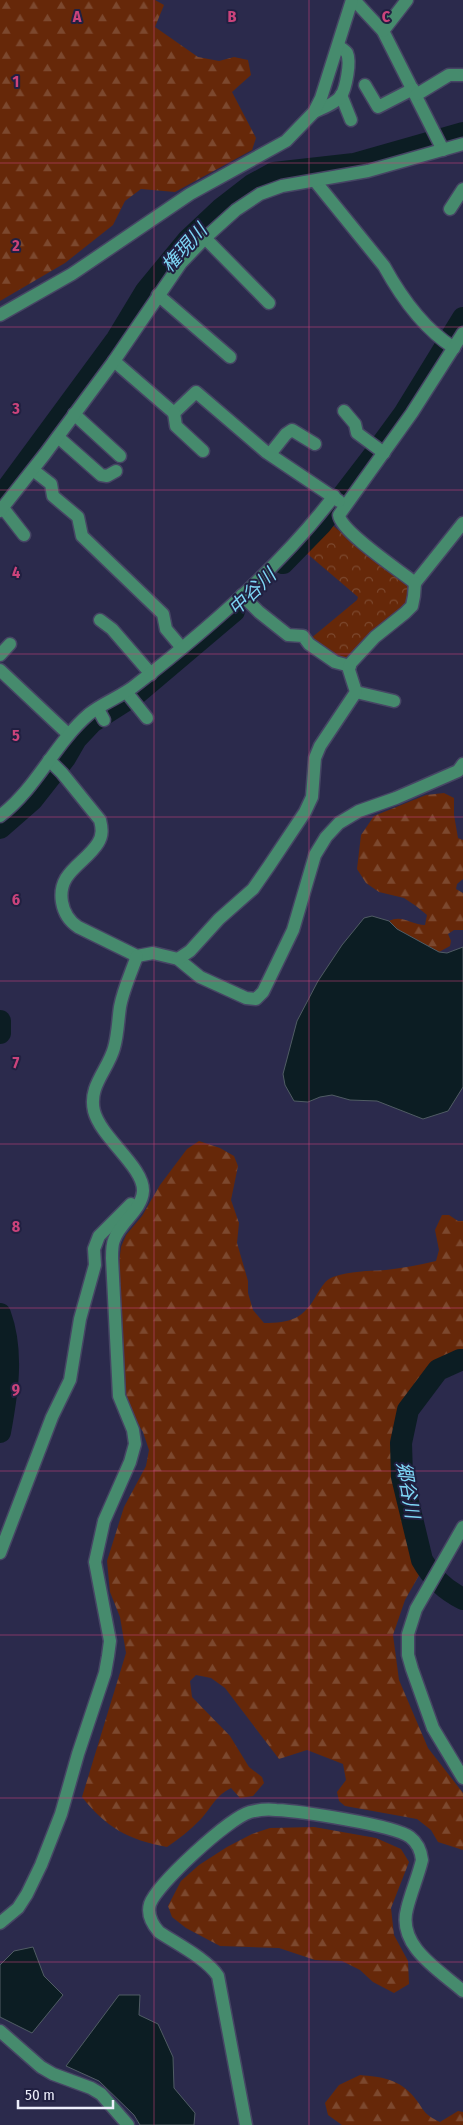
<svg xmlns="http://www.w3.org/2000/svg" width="463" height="2125" viewBox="0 0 463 2125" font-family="'Fira Sans Condensed','Noto Sans JP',sans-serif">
<defs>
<pattern id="forest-firs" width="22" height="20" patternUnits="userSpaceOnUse" patternTransform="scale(1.25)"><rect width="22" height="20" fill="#662809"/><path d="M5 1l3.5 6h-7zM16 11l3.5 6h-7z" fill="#7c482e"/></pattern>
<pattern id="park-crowns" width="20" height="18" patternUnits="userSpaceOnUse" patternTransform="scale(1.25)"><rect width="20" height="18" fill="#662809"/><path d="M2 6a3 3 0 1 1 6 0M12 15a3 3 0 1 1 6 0" fill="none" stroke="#7c482e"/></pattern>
</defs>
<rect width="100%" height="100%" fill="#2b2a4c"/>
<g fill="url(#forest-firs)">
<polygon points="0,0 155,0 164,5 155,27 198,57 219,61 234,57 248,60 251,75 232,92 256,138 252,150 175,192 141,189 125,201 113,225 65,263 0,301"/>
<path d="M 444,793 L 454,798 L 454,815 L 458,838 L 463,840 L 463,879 L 457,884 L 456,889 L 463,893 L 463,930 L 454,930 L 448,934 L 451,941 L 450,946 L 439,952 L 397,929 L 389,921 C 402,914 412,925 425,925 L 427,915 L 416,906 L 404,898 L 379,892 L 366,883 L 357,869 L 361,835 L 374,816 L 426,795 Z"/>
<path d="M 199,1141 L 220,1148 L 234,1156 L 238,1166 L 231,1200 L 239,1223 L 237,1243 L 248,1281 L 248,1293 L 253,1310 L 264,1323 C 290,1323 304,1319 317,1294 C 321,1288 325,1280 333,1277 C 350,1271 368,1271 386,1270 C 403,1268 420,1265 436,1261 L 439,1250 L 435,1230 L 442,1215 L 449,1215 L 458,1221 L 463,1221 L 463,1363 L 441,1371 L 412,1410 L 405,1473 L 415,1530 L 426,1563 L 405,1600 L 393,1635 L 399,1680 L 428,1748 L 463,1793 L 463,1850 L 438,1842 L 431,1830 L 417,1819 L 345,1806 L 339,1801 L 337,1792 L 346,1780 L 343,1764 L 307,1750 L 279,1759 L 225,1688 L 211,1678 L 196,1675 L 190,1681 L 192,1697 L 230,1736 L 249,1767 L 262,1777 L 264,1783 L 253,1796 L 240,1798 L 231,1788 C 216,1795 211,1808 201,1819 C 190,1830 179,1839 167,1847 C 128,1840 106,1827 82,1797 L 126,1653 L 120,1617 L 110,1592 L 107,1561 L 124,1507 L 146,1466 L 149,1450 L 143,1432 L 125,1402 L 118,1334 L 119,1263 L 121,1247 L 126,1235 L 142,1216 L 160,1185 L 187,1149 Z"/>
<polygon points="314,1827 376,1838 401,1849 409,1862 391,1908 394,1935 408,1961 409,1984 394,1993 373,1982 360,1970 342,1961 315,1960 279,1948 220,1946 186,1928 172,1917 168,1906 181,1881 199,1865 227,1847 252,1834 270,1828"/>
<path d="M 360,2075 C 382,2077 399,2079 414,2097 C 426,2112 422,2113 440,2122 L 458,2111 L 463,2112 L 463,2125 L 342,2125 L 328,2115 L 325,2103 L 339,2085 Z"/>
</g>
<polygon fill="url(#park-crowns)" points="332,525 411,588 409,603 365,638 344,661 310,639 357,600 358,597 304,551"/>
<g fill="#0c1d23" stroke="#505c64">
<polygon points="372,916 389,921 397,929 439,952 447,953 463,947 463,1087 448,1111 423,1119 377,1101 350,1100 332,1095 320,1097 308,1102 294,1101 285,1085 283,1074 297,1021 318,981 342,945 364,918"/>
<polygon points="33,1947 44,1976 63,1995 32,2033 0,2017 0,1965 14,1951"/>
<polygon points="119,1995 140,1995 139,2015 158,2024 173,2057 174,2088 195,2113 194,2125 140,2125 134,2115 99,2081 66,2066"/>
</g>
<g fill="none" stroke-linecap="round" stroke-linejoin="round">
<g stroke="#0c1d23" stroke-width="22">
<polyline points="0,498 117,339 146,291 188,240 221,209 252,185 274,173 354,164 463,133"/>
<polyline points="283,563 321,524 374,455 404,414 463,318"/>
<polyline points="0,828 32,800 65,758 76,739 92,722 136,694 234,611"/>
<polyline points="0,1021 0,1033"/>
<path d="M 0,1314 C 14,1352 7,1394 0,1432"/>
<path d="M 463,1360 L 460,1360 L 438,1370 L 408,1410 L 401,1443 L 402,1477 L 422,1560 C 432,1578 445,1590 463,1599"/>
</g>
<defs>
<g id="minor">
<polyline points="354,0 383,31 443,150"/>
<polyline points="383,31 407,0"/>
<polyline points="365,85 378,107 413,89"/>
<polyline points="341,95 351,120"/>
<polyline points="416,95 449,75 463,75"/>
<path d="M 314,112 C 322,108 335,104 341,96 C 346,88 351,62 347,53 C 345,50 341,48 338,46"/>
<path d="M 315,181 L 384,266 C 401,297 424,329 454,348"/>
<polyline points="450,209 463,189"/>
<polyline points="205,238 269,303"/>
<polyline points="158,295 230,357"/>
<polyline points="0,315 72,274 190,194 286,141 314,112 321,98 352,0"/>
<path d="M 463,333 L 412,413 L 339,515 C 341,532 399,570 415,583 L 463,523"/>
<polyline points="114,361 174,413 196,392 266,452 339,501"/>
<polyline points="344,411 355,424 357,433 384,453"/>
<polyline points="174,413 176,426 203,451"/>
<polyline points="74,414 120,456"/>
<polyline points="58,437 101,475 107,476 116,471"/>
<polyline points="270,454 286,434 292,430 315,444"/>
<polyline points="33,470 51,484 53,496 78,517 82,536 163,614 166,629 182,648"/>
<polyline points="3,508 24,535"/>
<polyline points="0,511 45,454 114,361 181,263 205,238 236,210 260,194 282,186 368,171 463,144"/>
<polyline points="242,595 259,612 288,635 303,636 309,644 335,662 350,666"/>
<polyline points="100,620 112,629 151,674"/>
<polyline points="0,655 10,644"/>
<polyline points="0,670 68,734"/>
<polyline points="356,692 394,701"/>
<polyline points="127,693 147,718"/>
<polyline points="98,709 104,720"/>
<path d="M 49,760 L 62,773 L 100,820 C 102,828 103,835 98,843 C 85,864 57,872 62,902 C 64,914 69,921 78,927 L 137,956 L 153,953 L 178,959 L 200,977 L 246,998 L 256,999 L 263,992 L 293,930 L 315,855 L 326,837 L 339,823 L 359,811 L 396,798 L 458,771 L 463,764"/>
<path d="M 0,816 C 37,788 54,744 89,714 C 104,702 123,696 137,684 C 207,630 280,567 334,496"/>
<polyline points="178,959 190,951 219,919 253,889 269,866 305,812 312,797 315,758 320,746 356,692 349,670 350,664 375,637 405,613 412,606 414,596 415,583"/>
<polyline points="463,1527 416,1609 408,1634 408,1655 412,1669 433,1728 463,1778"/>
<polyline points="0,1553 52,1417 70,1380 80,1319 95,1265 94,1249 99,1236 131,1204"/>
<path d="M 0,1923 L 18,1908 L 27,1894 L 41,1865 L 61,1814 L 78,1754 L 105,1673 L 108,1656 L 110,1641 L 95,1562 L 104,1521 L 130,1462 L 135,1444 L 133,1430 L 119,1396 L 112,1258 C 112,1252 112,1245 114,1240 C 120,1222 142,1210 143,1191 C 144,1167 101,1138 94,1111 C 88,1086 108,1070 114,1048 C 118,1034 118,1020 120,1007 C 123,990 131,973 137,956"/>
<polyline points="0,2031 41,2067 53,2074 91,2088 101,2094 128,2125"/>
<path d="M 246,2125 L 218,1976 C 207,1959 177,1944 159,1932 C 152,1924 147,1914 150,1904 C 157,1884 229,1818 250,1812 C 258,1810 268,1809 276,1810 C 299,1811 394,1825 410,1837 C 418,1843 421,1851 422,1860 C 418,1877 411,1892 407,1909 C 397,1946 439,1970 463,1991"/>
</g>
</defs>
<use href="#minor" stroke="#464564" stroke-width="15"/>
<use href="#minor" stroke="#468b6d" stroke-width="12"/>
</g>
<path fill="none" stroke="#cb437b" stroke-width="1" stroke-opacity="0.55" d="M 154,0 L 154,2125M 309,0 L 309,2125M 0,163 L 463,163M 0,327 L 463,327M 0,490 L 463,490M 0,654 L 463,654M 0,817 L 463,817M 0,981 L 463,981M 0,1144 L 463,1144M 0,1308 L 463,1308M 0,1471 L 463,1471M 0,1635 L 463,1635M 0,1798 L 463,1798M 0,1962 L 463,1962"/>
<g text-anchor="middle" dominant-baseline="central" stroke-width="4" stroke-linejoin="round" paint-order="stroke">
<g font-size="19" font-style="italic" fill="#7ed6f5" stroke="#212041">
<text transform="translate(184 248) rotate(-48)">権現川</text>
<text transform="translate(252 592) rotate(-44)">中谷川</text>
<text transform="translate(408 1490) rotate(80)">郷谷川</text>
</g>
</g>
<g font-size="16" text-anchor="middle" font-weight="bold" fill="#cb437b" stroke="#212041" stroke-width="4" stroke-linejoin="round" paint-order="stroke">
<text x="77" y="22">A</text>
<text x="232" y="22">B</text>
<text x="386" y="22">C</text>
<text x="16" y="87">1</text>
<text x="16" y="251">2</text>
<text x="16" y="414">3</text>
<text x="16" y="578">4</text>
<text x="16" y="741">5</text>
<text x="16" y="905">6</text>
<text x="16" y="1068">7</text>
<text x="16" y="1232">8</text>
<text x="16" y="1395">9</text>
</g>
<path d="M18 2100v8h95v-8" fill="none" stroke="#edeefb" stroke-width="2.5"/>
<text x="25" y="2100" font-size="15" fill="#edeefb" stroke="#212041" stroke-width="4" paint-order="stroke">50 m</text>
</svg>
